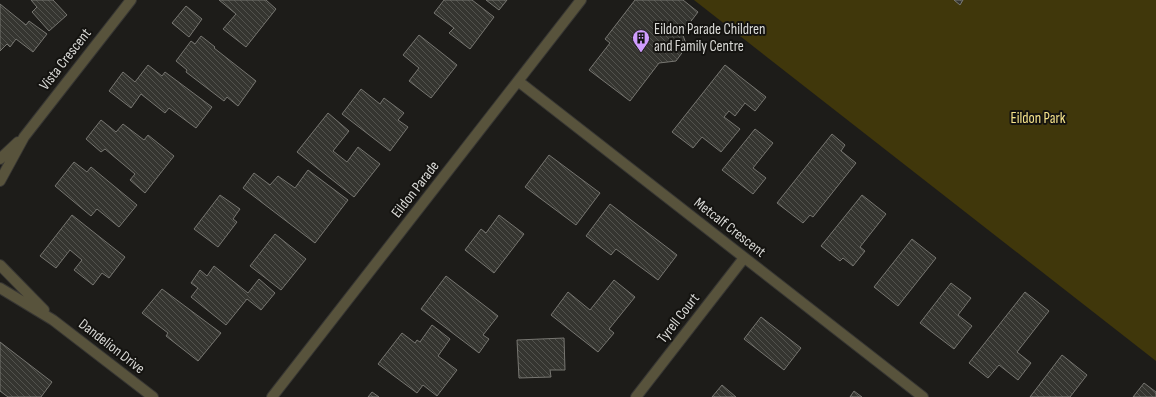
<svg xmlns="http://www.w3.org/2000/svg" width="1156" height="397" font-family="'Sofia Sans Condensed',sans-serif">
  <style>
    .green { fill: #40370b }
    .building { fill: url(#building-back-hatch); stroke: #777671 }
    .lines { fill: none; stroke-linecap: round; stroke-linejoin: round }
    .minor-casing { stroke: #373633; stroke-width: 12 }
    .minor { stroke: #58533c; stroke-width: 10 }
    .labels { text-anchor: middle; stroke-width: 4; stroke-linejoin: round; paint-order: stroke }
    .poi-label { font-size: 15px; fill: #d9d9d6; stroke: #141310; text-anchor: start }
    .street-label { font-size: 15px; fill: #d9d9d6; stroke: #141310 }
    .park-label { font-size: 15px; fill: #f4e18a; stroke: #141310 }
  </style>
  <defs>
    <pattern id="building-back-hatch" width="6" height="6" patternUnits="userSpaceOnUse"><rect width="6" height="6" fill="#353530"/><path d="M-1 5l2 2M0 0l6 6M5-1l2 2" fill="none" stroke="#52524d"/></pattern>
  </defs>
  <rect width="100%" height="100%" fill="#1d1c19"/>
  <path class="green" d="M694 0H1156V361Z"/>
  <path class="building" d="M31 0H53L67 15 49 31 32 12 37 7Z
    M219 0H266L276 9 246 47 223 29 236 14Z
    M444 0H472L494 17 470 49 449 33 454 28 434 13Z
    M486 0H507L499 10Z
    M635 0H683L698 12 682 33 687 46 676 61 659 63 630 101 589 70 610 43 605 39Z
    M954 0H963L960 5Z
    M0 4 26 25 29 21 47 34 33 52 16 39 10 47 7 44 0 51Z
    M186 6 202 19 189 37 172 23Z
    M419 35 457 65 431 98 409 81 419 68 403 55Z
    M201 36 215 47 214 48 256 81 238 106 227 97 224 101 186 72 187 70 176 61 191 41 195 44Z
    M148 65 162 76 165 72 212 107 196 128 169 108 165 113 141 94 131 108 109 91 123 72 135 82Z
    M725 65 766 97 755 111 745 103 735 116 729 111 724 117 740 129 721 152 702 137 693 148 672 132Z
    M361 89 380 104 384 98 404 113 398 120 408 127 390 151 342 114Z
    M328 113 349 131 333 151 347 162 358 147 380 164 354 197 297 152Z
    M101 120 116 132 123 124 144 140 148 135 174 156 145 193 130 180 135 174 105 149 101 152 86 139Z
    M755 129 773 143 753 168 766 178 753 194 722 170Z
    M832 134 845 145 841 151 856 163 813 217 810 215 803 223 777 203Z
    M549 155 600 193 576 225 525 187Z
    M74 162 87 172 91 167 137 205 119 227 97 209 91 216 55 186Z
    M308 170 348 200 315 243 243 188 254 173 270 185 278 176 295 188Z
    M220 195 240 209 233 219 237 222 218 247 194 229Z
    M862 195 886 214 860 247 865 251 853 266 843 258 840 261 821 246Z
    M610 204 677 255 658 280 616 249 611 255 586 236Z
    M72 215 125 257 109 278 102 273 93 285 74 270 82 260 70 250 56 268 40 256Z
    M499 215 524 234 494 273 465 250 481 229 486 233Z
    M275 234 306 259 281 290 250 266Z
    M912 239 936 258 898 306 874 287Z
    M214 266 248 293 259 279 275 293 261 310 247 299 226 325 191 297 198 288 191 283 200 270 207 276Z
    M446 276 498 316 483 335 489 339 479 353 421 309Z
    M614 280 635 297 609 329 614 333 598 352 551 315 568 292 590 310Z
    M951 283 971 298 958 315 972 326 954 349 920 323Z
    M162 289 221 333 198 361 166 336 168 333 142 313Z
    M1025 292 1049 311 1017 352 1031 363 1018 380 999 365 988 378 969 363Z
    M761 317 801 348 784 370 744 339Z
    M432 325 450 339 438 356 457 370 437 396 423 385 417 393 378 364 402 333 415 343 417 340 420 342Z
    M564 338 565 370H550L551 377 519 378 517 340Z
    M0 342 52 382 41 397H8L0 391Z
    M1062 355 1087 375 1070 397H1030Z
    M1144 383 1156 392V397H1133Z
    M722 385 736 397H712Z
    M854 391 862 397H850Z
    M372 392 379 397H368Z"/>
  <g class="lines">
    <g class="minor-casing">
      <path id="minor" d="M518 81 923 397
        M0 159 18 142
        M0 181 24 137 131 0
        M0 265 44 310
        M0 288 53 320 153 397
        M272 397 581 0
        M636 397 744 258"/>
    </g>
    <use href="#minor" class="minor"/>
  </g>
  <defs>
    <g id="building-pin" transform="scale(0.9)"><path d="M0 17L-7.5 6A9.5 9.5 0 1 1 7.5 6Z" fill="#d09dff" stroke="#141310"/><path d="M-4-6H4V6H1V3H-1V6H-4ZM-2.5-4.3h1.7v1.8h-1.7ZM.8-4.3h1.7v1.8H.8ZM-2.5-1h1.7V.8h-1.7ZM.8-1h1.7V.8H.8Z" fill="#111"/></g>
  </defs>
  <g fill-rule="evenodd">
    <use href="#building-pin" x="641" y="38"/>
  </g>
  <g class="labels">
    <g class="poi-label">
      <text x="654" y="34">Eildon Parade Children<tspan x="654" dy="17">and Family Centre</tspan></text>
    </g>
    <g class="street-label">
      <text transform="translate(65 59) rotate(-52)" y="5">Vista Crescent</text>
      <text transform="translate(415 189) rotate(-52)" y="5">Eildon Parade</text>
      <text transform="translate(730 227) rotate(38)" y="5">Metcalf Crescent</text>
      <text transform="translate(678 318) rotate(-52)" y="5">Tyrell Court</text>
      <text transform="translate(112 346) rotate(38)" y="5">Dandelion Drive</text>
    </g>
    <g class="park-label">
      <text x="1038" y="123">Eildon Park</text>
    </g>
  </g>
</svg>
